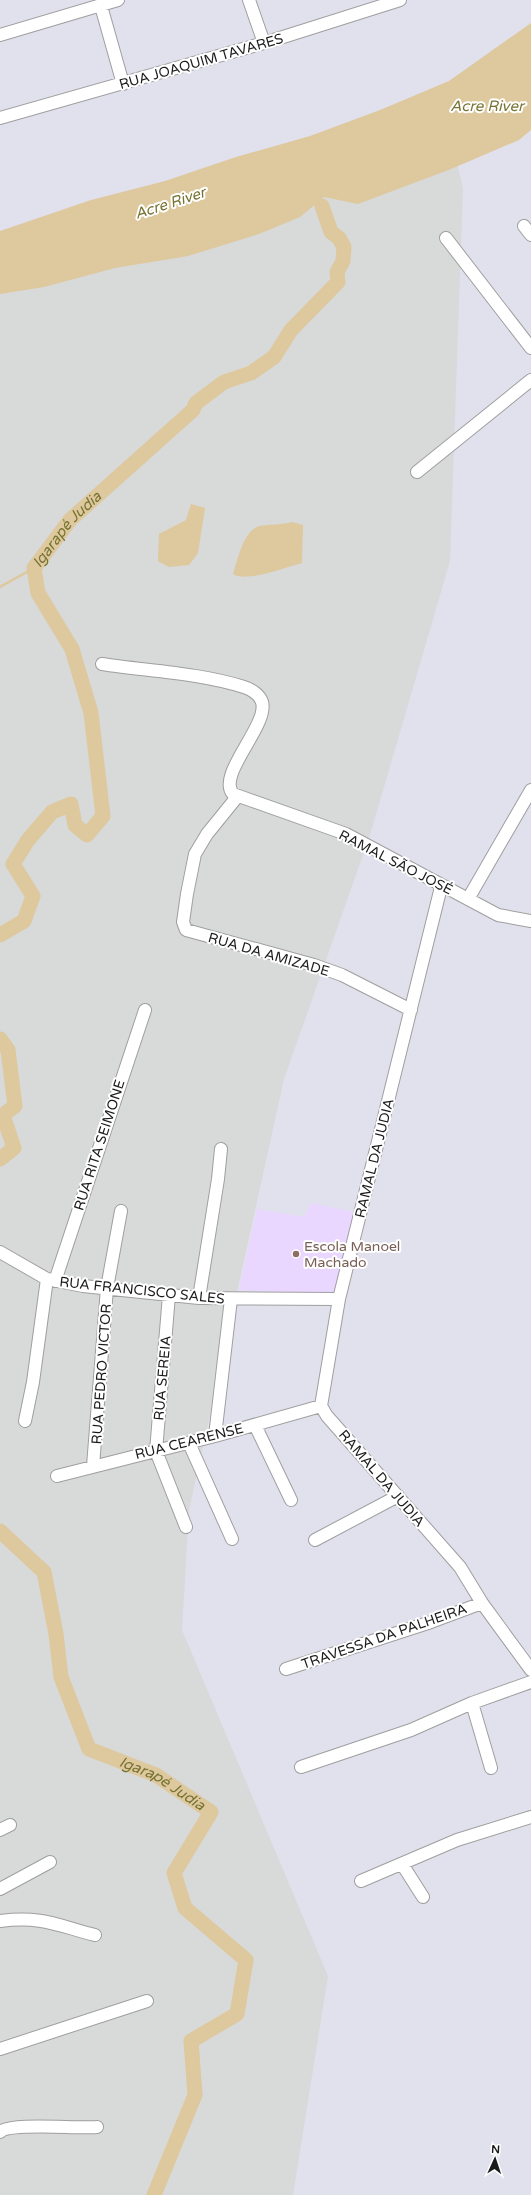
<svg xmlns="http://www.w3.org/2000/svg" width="531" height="2195" font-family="'Varela Round',sans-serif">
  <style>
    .residential { fill: #d8d9d9 }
    .education { fill: #e9d7ff }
    .water { fill: #dec89d }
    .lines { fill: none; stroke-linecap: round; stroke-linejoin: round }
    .stream { stroke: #dec89d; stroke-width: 2.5 }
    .river { stroke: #dec89d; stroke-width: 15 }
    .minor-casing { stroke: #9f9f9f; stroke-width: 14 }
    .minor { stroke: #fff; stroke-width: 12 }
    .education-dot { fill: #8d6e63; stroke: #fff; stroke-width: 1.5 }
    .labels { text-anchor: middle; stroke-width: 4; stroke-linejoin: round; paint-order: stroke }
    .street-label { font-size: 14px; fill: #1b1b1b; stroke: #fff }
    .education-label { font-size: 14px; fill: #785e54; stroke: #fff; text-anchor: start }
    .water-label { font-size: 15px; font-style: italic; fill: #777332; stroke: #fff }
  </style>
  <rect width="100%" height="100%" fill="#e1e0ed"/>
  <path class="residential" d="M454 151 463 188 450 561 370 835 284 1079 189 1510 182 1630 328 1976 293 2195H0V249Z"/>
  <path class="education" d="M311 1203 354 1212 335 1295 239 1290 257 1209 304 1217Z"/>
  <path class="water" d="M531 23V130L519 140 451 169 358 204 324 197 300 217 259 234 188 256 115 268 44 287 0 294V231L91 200 165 181 236 157 310 136 380 110 449 81Z
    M191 504 205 508 198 553 189 565 169 567 158 561 159 534 186 520Z
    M292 522 303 525 302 563C286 567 246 583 233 574 238 560 243 530 260 526 270 524 282 525 292 522Z"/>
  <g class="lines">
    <path class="stream" d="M0 587 34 568"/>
    <g class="river">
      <path id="s1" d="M0 935 24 921 33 896 13 864 28 840 52 812 71 804 75 825 87 835 103 816 91 713 72 649 38 593 34 568 70 520 193 410 196 403 224 382 251 373 274 357 291 330 338 282 337 272 343 261 344 247 339 238 331 232 322 206"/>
      <path d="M0 1039 8 1050 15 1106 3 1115 14 1148 0 1159"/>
      <path id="s2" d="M0 1531 44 1572 56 1634 61 1677 89 1749 156 1775 211 1812 174 1873 185 1908 246 1960 237 2014 191 2041 195 2095 154 2195"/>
    </g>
    <g class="minor-casing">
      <path id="minor" d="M249 0 264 43
        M101 6 123 84
        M0 35 118 0
        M0 118 264 43 400 0
        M524 226 531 235
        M446 238 531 348
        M417 472 531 380
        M102 664C148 671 200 673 244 687 251 689 260 695 262 702 269 725 216 775 233 794L346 834 498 915 531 921
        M237 797 207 834 195 854 187 894 183 922 186 930 314 965 342 975 411 1010
        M441 887 339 1299 321 1406 327 1416 460 1567 482 1603 531 1670
        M468 899 531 790
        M0 1252 47 1279 83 1286 199 1298 339 1299
        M55 1281 145 1010
        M169 1295 156 1451 186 1527
        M199 1298 218 1179 221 1149
        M25 1421 33 1382 47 1279
        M255 1425 291 1500
        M215 1436 231 1299
        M189 1443 232 1539
        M93 1466 107 1288 121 1211
        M57 1476 215 1436 321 1406
        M315 1540 398 1496
        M286 1669 431 1622 482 1603
        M472 1703 491 1768
        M301 1767 411 1730 472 1703 531 1682
        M0 1830 10 1825
        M402 1864 423 1897
        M361 1881 457 1840 531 1817
        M0 1889 50 1862
        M0 1921C42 1916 56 1925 95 1935
        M0 2049 147 2001
        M0 2132C10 2122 78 2129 97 2127"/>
    </g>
    <use href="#minor" class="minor"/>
  </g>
  <circle class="education-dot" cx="296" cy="1254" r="4"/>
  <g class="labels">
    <g class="street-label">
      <text transform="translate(201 61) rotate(-16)" y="5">RUA JOAQUIM TAVARES</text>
      <text transform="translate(396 862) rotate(27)" y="5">RAMAL SÃO JOSÉ</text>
      <text transform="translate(269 954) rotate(16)" y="5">RUA DA AMIZADE</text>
      <text transform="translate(99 1145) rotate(-72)" y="5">RUA RITA SEIMONE</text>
      <text transform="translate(374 1158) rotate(-76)" y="5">RAMAL DA JUDIA</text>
      <text transform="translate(142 1290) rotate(6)" y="5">RUA FRANCISCO SALES</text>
      <text transform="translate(101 1374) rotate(-86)" y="5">RUA PEDRO VICTOR</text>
      <text transform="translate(162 1378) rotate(-85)" y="5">RUA SEREIA</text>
      <text transform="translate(189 1441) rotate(-14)" y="5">RUA CEARENSE</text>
      <text transform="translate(382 1478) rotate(49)" y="5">RAMAL DA JUDIA</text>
      <text transform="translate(384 1636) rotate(-19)" y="5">TRAVESSA DA PALHEIRA</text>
    </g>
    <g class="education-label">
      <text x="304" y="1251">Escola Manoel<tspan x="304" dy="16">Machado</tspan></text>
    </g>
    <g class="water-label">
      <text x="487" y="111">Acre River</text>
      <text transform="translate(170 203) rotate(-18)" y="5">Acre River</text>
      <text dy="5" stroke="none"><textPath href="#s1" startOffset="552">Igarapé Judia</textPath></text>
      <text dy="5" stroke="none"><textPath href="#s2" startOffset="325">Igarapé Judia</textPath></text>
    </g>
  </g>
  <g transform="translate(495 2159) rotate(3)" stroke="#ffffff" stroke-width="3" paint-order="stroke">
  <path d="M0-3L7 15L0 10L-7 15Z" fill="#1b1b1b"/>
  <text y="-6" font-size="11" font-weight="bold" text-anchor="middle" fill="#1b1b1b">N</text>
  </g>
</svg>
